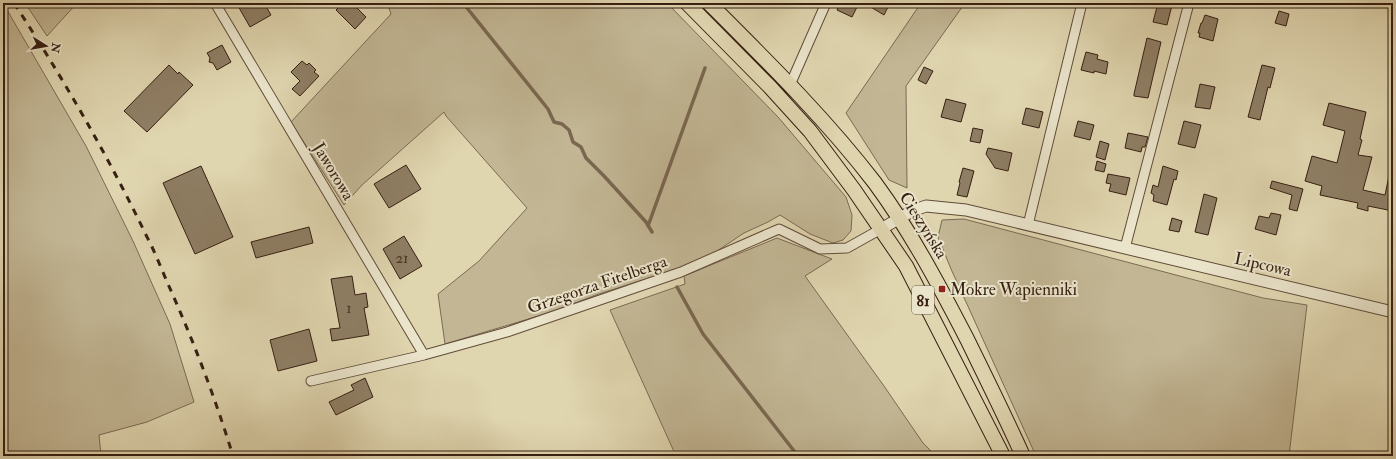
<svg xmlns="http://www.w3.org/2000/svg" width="1396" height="459" font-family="'IM FELL Double Pica',serif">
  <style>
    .green { fill: #c2b694; stroke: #7c6a53 }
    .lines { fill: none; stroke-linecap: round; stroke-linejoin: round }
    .stream { stroke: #7a6750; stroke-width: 3.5 }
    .building { fill: #8e7e64; stroke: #371f12 }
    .minor-casing { stroke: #614c39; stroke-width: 11 }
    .tertiary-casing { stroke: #614c39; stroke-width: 13 }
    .primary-casing { stroke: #371f12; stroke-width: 16 }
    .minor { stroke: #eae4cb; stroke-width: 9 }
    .tertiary { stroke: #eae4cb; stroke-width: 11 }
    .primary { stroke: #dfd5af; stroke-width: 14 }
    .rail { stroke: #371f12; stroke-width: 3; stroke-dasharray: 7 7; stroke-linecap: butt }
    .poi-dot { fill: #8f2418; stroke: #eae4cb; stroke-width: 1.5 }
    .labels { text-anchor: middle; stroke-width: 4; stroke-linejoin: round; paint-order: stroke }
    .number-label { font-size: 15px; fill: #4d3726 }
    .shield { fill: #eae4cb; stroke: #6d5a4a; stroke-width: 1 }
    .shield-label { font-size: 16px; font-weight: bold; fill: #371f12 }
    .street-label { font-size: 17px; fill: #371f12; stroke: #eae4cb }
    .poi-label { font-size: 17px; fill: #371f12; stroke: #eae4cb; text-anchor: start }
  </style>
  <rect width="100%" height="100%" fill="#dfd5af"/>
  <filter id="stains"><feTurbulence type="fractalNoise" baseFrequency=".005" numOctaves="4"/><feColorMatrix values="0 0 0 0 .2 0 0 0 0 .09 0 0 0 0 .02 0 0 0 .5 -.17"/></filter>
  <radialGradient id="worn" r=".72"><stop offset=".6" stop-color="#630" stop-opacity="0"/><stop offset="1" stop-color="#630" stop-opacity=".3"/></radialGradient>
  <path class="green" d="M3 3 86 146 133 241 170 324 194 402 147 422 99 435 101 456H3Z
    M25 3H77L47 36Z
    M387 3H667L778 117 846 197 852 215 851 231 843 240 833 243 810 234 780 215 768 222 744 233 714 253 693 264 596 295 552 312 445 344 438 294 479 261 527 208 446 116 444 112 362 185 344 205 291 122 391 14Z
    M921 3H965L906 86 907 188 889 180 846 113Z
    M964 219 1263 298 1307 305 1289 456H1036L951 269 938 237 942 220Z
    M777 238 832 259 805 276 884 386 923 443 936 456H687L685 453 679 456H676L610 310 685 284 684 276Z"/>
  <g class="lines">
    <path class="stream" d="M463 3 548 109 554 122 562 124 569 130 573 142 581 147 586 158 604 176 646 222 652 232
      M648 226 705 68
      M677 287 703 334 798 456"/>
  </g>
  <path class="building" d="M243 3H264L271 15 250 27 238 6Z
    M343 3H361L357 8 366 17 355 29 336 10Z
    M840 3H859L852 17 837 10Z
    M864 3H880L888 7 884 15Z
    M1158 3H1168L1172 5 1167 25 1153 22Z
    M1279 11 1289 14 1286 26 1275 23Z
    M1205 15 1218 19 1213 41 1199 37 1200 33H1198L1201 23H1202Z
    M1147 38 1161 42 1148 98 1134 96V94Z
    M222 45 231 62 217 70 213 63 209 62 210 58 207 53Z
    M1086 52 1098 55 1097 59 1108 62 1106 74 1094 71V73L1081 70Z
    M302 61 307 65 309 63 316 70 314 72 319 76 300 96 292 89 300 81 291 72Z
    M169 65 178 74 179 72 193 85 147 132 124 111Z
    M1262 65 1275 68 1270 88 1268 87 1260 120 1248 117Z
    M924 67 933 71 926 84 918 80Z
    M1200 84 1215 87 1210 109 1195 107Z
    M946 99 966 104 961 122 941 117Z
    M1329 103 1366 112 1360 139 1362 140 1358 155 1372 157 1363 190 1385 195 1389 176 1393 177V211L1368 206V211L1357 208 1358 203 1320 195 1322 186 1305 181 1312 156 1337 163 1345 131 1323 125Z
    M1026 108 1043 112 1039 128 1022 124Z
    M1078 121 1094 125 1090 140 1074 136Z
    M1184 121 1201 125 1195 148 1178 144Z
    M973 128 983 130 980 143 970 141Z
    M1128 133 1148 137 1145 147H1142L1141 152 1125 148Z
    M1100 141 1109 144 1105 160 1096 157Z
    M988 148 1012 153 1008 171 995 168 986 154Z
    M1097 161 1106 164 1104 172 1095 170Z
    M406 165 421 189 389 208 374 184Z
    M201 166 233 237 195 254 163 183Z
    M1163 166 1178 171 1176 180 1174 179 1167 205 1153 201 1154 195 1151 193 1153 185 1158 187Z
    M963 168 974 171 967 197 957 195 960 183 959 182Z
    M1108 174 1130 178 1126 195 1109 191 1111 184 1106 183Z
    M1272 181 1303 189 1297 211 1289 209 1292 195 1270 188Z
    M1204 194 1217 198 1208 235 1195 232Z
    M1271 213 1281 215 1276 235 1255 229 1259 216 1269 218Z
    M1172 218 1182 221 1179 232 1169 230Z
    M309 227 313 243 256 258 251 242Z
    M404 236 422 266 400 279 383 249Z
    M352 276 355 295 366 293 368 307 364 308 369 335 332 341 330 329 340 328 331 279Z
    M309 329 317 361 278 371 270 340Z
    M365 378 373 397 336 415 329 402 354 390 351 385Z"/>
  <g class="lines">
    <g class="minor-casing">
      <path id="minor" d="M215 3 424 355
        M790 85 826 3
        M1028 225 1082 3
        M1125 248 1189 3
        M311 381 424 355 507 332 681 272 779 229 820 249 847 248 881 229"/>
    </g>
    <g class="tertiary-casing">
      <path id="tertiary" d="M881 229 912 211 926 206 966 210 1393 312"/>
    </g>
    <g class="primary-casing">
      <path id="primary" d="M687 3 770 87 810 131 854 190 906 266 1003 456
        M709 3C767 61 825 118 875 183 911 232 939 285 967 339 986 378 1005 416 1023 456"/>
    </g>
    <use href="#minor" class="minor"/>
    <use href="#tertiary" class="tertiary"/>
    <use href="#primary" class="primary"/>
    <path class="rail" d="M14 3C63 78 108 156 147 237 155 252 161 268 168 284 193 340 215 397 233 456"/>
  </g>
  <rect class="poi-dot" x="938" y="285" width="8" height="8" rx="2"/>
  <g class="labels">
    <g class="number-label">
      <text x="402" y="263">21</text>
      <text x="349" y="313">1</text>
    </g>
    <rect class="shield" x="912" y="286" width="22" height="28" rx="3"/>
    <g class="shield-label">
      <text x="923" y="306">81</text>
    </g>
    <g class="street-label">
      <text transform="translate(334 171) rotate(59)" y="6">Jaworowa</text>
      <text transform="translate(924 225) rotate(58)" y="6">Cieszyńska</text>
      <text transform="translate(1263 264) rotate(13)" y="6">Lipcowa</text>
      <text transform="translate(597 284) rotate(-19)" y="6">Grzegorza Fitelberga</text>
    </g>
    <g class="poi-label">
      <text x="950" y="295">Mokre Wapienniki</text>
    </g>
  </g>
  <rect width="1396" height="459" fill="none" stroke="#dfd5af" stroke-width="16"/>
  <rect x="4" y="4" width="1388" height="451" fill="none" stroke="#371f12" stroke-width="2"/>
  <rect x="8" y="8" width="1380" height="443" fill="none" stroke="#371f12"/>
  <g transform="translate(46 46) rotate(101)" stroke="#eae4cb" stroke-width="3" paint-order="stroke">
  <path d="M0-3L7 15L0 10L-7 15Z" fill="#371f12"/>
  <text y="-6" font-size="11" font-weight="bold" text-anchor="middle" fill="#371f12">N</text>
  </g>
  <rect width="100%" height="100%" filter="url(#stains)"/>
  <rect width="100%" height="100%" fill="url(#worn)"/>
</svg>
